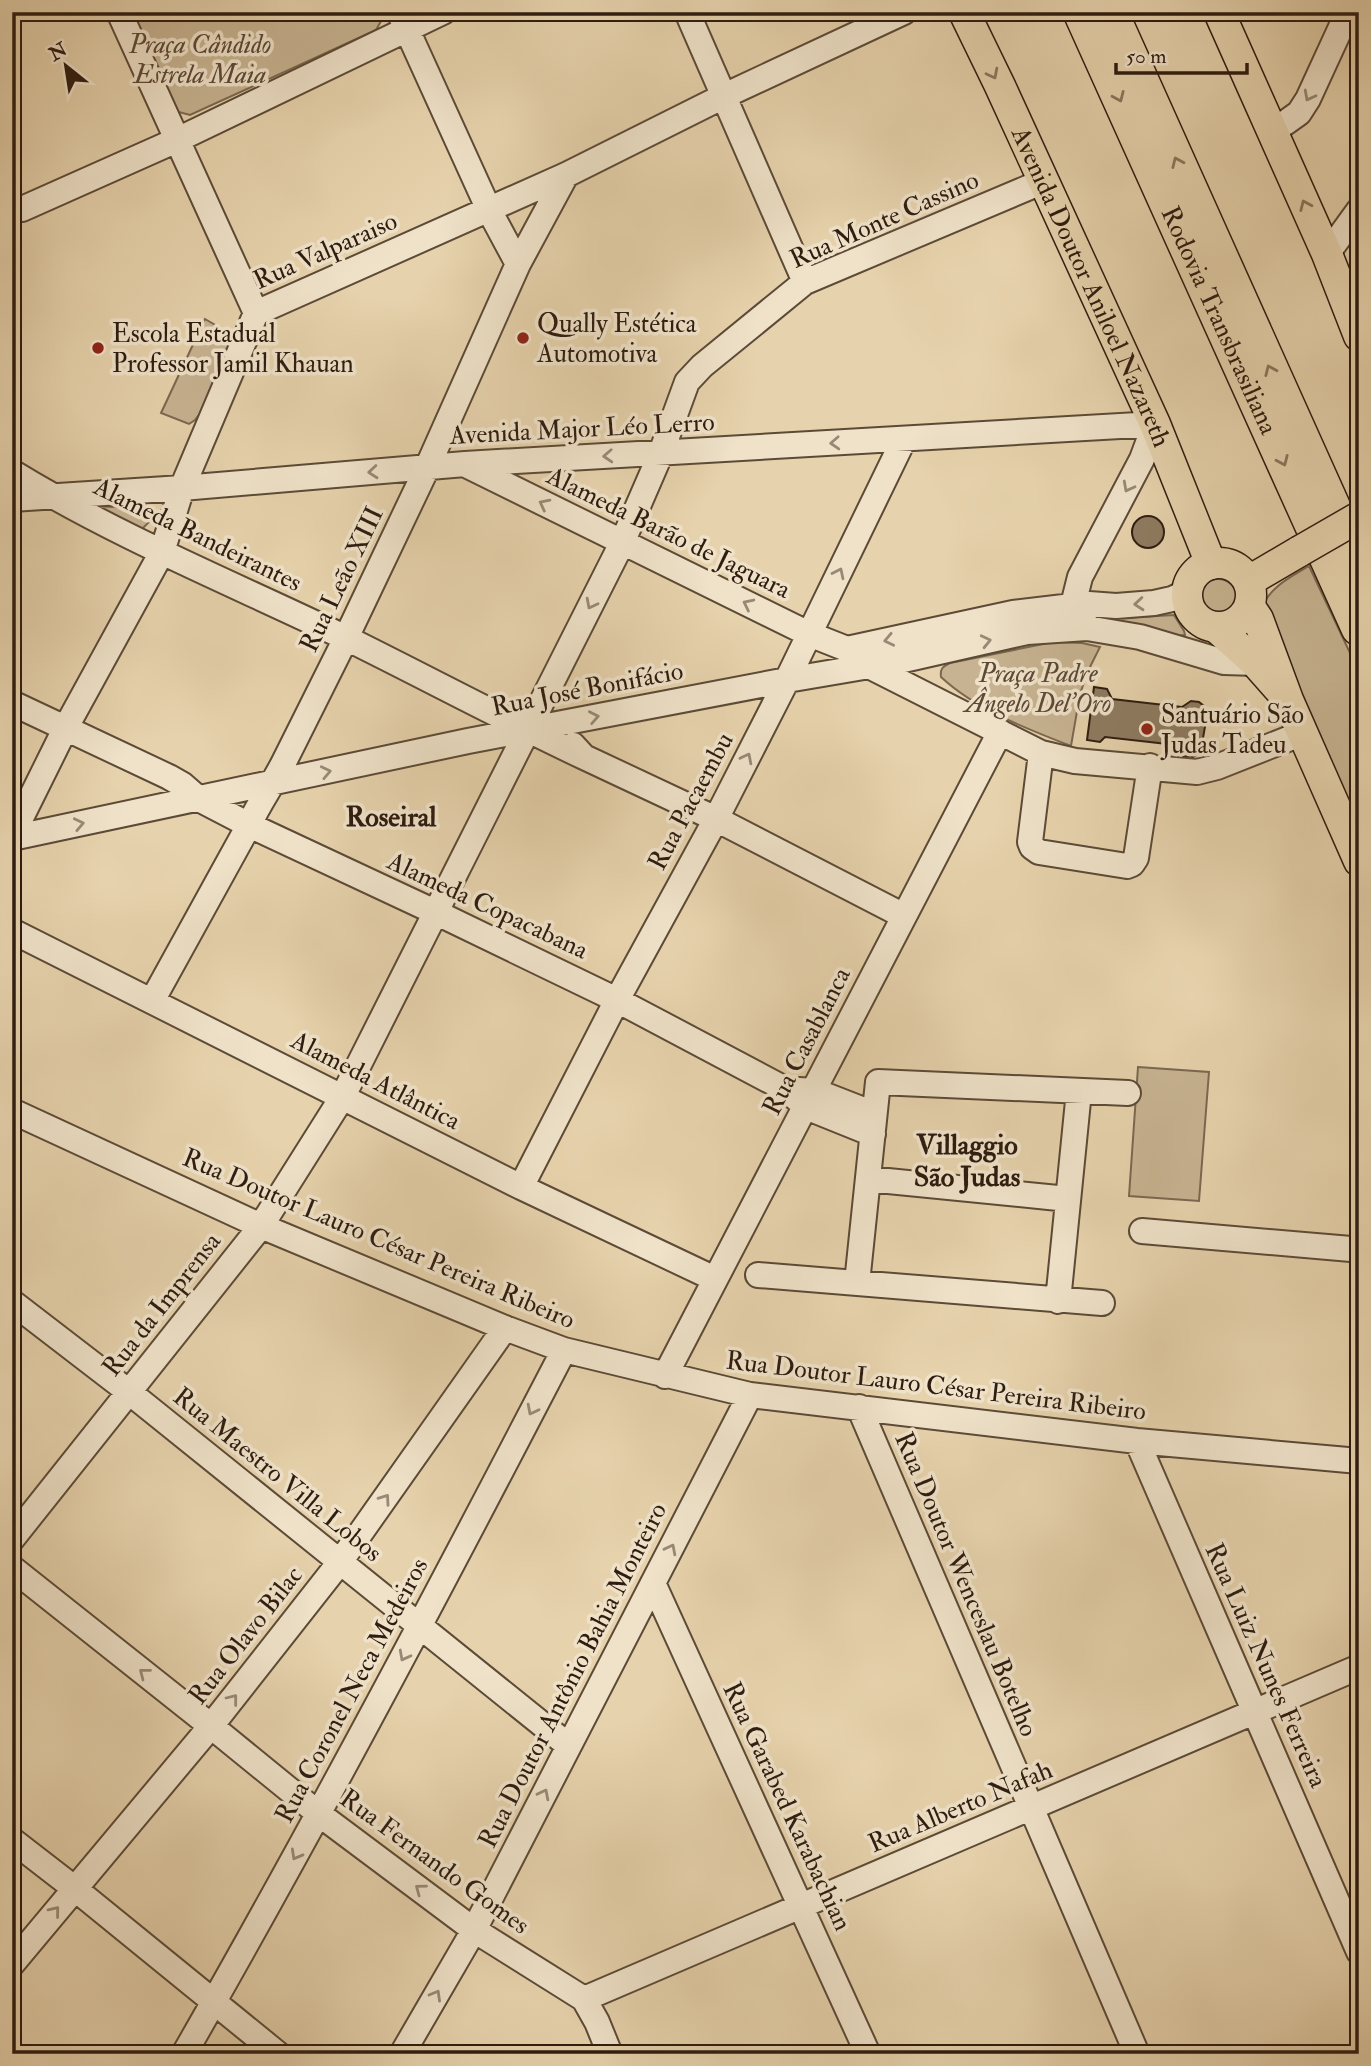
<svg xmlns="http://www.w3.org/2000/svg" width="1371" height="2066" font-family="'IM FELL Double Pica',serif">
  <style>
    .green { fill: #c7b391; stroke: #7a6850; stroke-width: 2 }
    .building { fill: #8e7b61; stroke: #2e1c10; stroke-width: 2 }
    .lines { fill: none; stroke-linecap: round; stroke-linejoin: round }
    .minor-casing { stroke: #5c4a37; stroke-width: 28 }
    .major-casing { stroke: #2e1c10; stroke-width: 33 }
    .highway-casing { stroke: #2e1c10; stroke-width: 38 }
    .minor { stroke: #efe2c9; stroke-width: 24 }
    .major { stroke: #e6d2ac; stroke-width: 30 }
    .highway { stroke: #e6d2ac; stroke-width: 35 }
    .major-bridge-casing { stroke: #2e1c10; stroke-width: 33; stroke-linecap: butt }
    .major-bridge { stroke: #e6d2ac; stroke-width: 30 }
    .oneway { stroke: #8a775e }
    .oneway2 { stroke: #988976 }
    .poi-dot { fill: #8f2418; stroke: #efe2c9; stroke-width: 2.5 }
    .labels { text-anchor: middle; stroke-width: 7; stroke-linejoin: round; paint-order: stroke }
    .park-label { font-size: 26px; font-style: italic; fill: #5c4937; stroke: #efe2c9 }
    .street-label { font-size: 26px; fill: #2e1c10; stroke: #efe2c9 }
    .poi-label { font-size: 26px; fill: #2e1c10; stroke: #efe2c9; text-anchor: start }
    .neighbourhood-label { font-size: 28px; font-weight: bold; fill: #2e1c10; stroke: #efe2c9 }
  </style>
  <rect width="100%" height="100%" fill="#e6d2ac"/>
  <filter id="stains"><feTurbulence type="fractalNoise" baseFrequency=".00286" numOctaves="4"/><feColorMatrix values="0 0 0 0 .2 0 0 0 0 .09 0 0 0 0 .02 0 0 0 .5 -.17"/></filter>
  <radialGradient id="worn" r=".72"><stop offset=".6" stop-color="#630" stop-opacity="0"/><stop offset="1" stop-color="#630" stop-opacity=".3"/></radialGradient>
  <path class="green" d="M126 12H385V14L376 30 190 115 171 110Z
    M205 319 236 337 200 414 195 420 189 424 161 413Z
    M95 506 151 509 152 519 141 530Z
    M1309 566 1359 672V842L1261 611C1267 588 1291 577 1309 566Z
    M1199 598a19 19 0 1 1 38 0a19 19 0 1 1-38 0Z
    M1174 615 1184 631 1185 635 1168 637 1117 622 1119 616 1123 618Z
    M1053 642 1082 643 1100 647 1088 671 1080 694 1071 746C1027 729 975 709 941 677 940 669 942 667 950 663Z
    M1138 1067 1209 1072 1199 1201 1129 1196Z"/>
  <path class="building" d="M1132 532a16 16 0 1 1 32 0a16 16 0 1 1-32 0Z
    M1094 687 1107 689 1112 699 1182 707 1191 701 1199 702 1204 706 1202 715 1206 721 1203 738 1199 743 1198 754 1193 757 1183 756 1176 745 1105 737 1100 742 1087 740Z"/>
  <g class="lines">
    <g class="minor-casing">
      <path id="minor" d="M119 12 256 313
        M399 12 489 210 518 264
        M687 12 805 282
        M1270 127 1285 123 1299 113 1308 99 1348 12
        M22 209 177 140 443 12
        M1327 254 1359 210
        M466 465 809 634 847 649 1013 613 1089 604 1116 606 1154 603 1172 599 1187 592
        M12 472C118 537 234 584 346 638 425 677 503 719 584 757
        M12 499 182 488 465 464 1155 424 1142 459 1080 577 1075 597 1087 628
        M869 666 1041 753 1075 761 1197 772 1217 767 1303 733
        M12 703 169 777 183 785 199 799 249 825 435 912 617 1000 787 1090 806 1107 873 1134
        M573 745 584 757 716 819 904 916
        M1041 753 1030 842 1032 847 1039 852 1127 866 1132 864 1136 858 1150 766
        M12 836 65 729 162 552 182 488 256 313 566 175 724 96 904 12
        M12 838 468 741 787 680 899 661 1027 632 1087 628 1140 637 1224 662 1256 663
        M12 931 521 1187 715 1279
        M152 1001 249 825C259 803 273 784 284 762L346 638 427 468 518 264 566 175
        M799 1090 815 1091 874 1114
        M12 1111 261 1226 505 1328 564 1350 750 1395 1137 1441 1359 1461
        M868 1179 1068 1199
        M521 1187 617 1000 716 819 787 680 904 439
        M1142 1231 1351 1249 1359 1246
        M758 1275 1102 1303
        M857 1283 878 1082 1128 1093
        M1058 1301 1079 1091
        M12 1302 129 1392 569 1746
        M665 1376 1000 732
        M859 1407 1137 2054
        M1137 1441 1359 1952
        M12 1539 261 1226 343 1096 622 543 661 453 687 382 702 366 805 282 1044 181
        M12 1568 211 1726 319 1814 474 1930 584 1999 597 2022 610 2054
        M653 1583 868 2054
        M12 1840 74 1888 278 2054
        M12 1964 211 1726 340 1562 505 1328
        M584 1999 1359 1667
        M184 2054C317 1822 441 1587 564 1350
        M402 2054 474 1930 750 1395"/>
    </g>
    <g class="major-casing">
      <g id="major">
        <path id="s1" d="M964 12 1000 86 1155 424 1211 564"/>
        <path d="M1219 12 1327 254 1359 336"/>
        <circle cx="1219" cy="595" r="32"/>
        <path d="M1249 581 1300 551"/>
        <path d="M1250 607 1258 619 1288 700 1359 861"/>
        <path d="M1217 628 1256 663 1279 689"/>
      </g>
    </g>
    <g class="highway-casing">
      <g id="highway">
        <path id="s2" d="M1081 12 1359 628"/>
        <path d="M1110 12 1359 566"/>
      </g>
    </g>
    <use href="#minor" class="minor"/>
    <use href="#major" class="major"/>
    <use href="#highway" class="highway"/>
    <g class="major-bridge-casing">
      <path id="major-bridge" d="M1300 551 1359 517"/>
    </g>
    <use href="#major-bridge" class="major-bridge"/>
  </g>
  <defs><path id="oneway-chevron" d="M-2-3.5L2.5 0L-2 3.5" fill="none" stroke-width="1.6" stroke-linecap="round" stroke-linejoin="round" transform="scale(1.75)"/></defs>
  <g class="oneway">
    <use href="#oneway-chevron" transform="translate(993 74) rotate(63)"/>
    <use href="#oneway-chevron" transform="translate(1119 97) rotate(66)"/>
    <use href="#oneway-chevron" transform="translate(1177 162) rotate(-114)"/>
    <use href="#oneway-chevron" transform="translate(1305 205) rotate(-114)"/>
    <use href="#oneway-chevron" transform="translate(1270 370) rotate(-114)"/>
    <use href="#oneway-chevron" transform="translate(1283 461) rotate(66)"/>
  </g>
  <g class="oneway2">
    <use href="#oneway-chevron" transform="translate(1309 96) rotate(118)"/>
    <use href="#oneway-chevron" transform="translate(835 443) rotate(177)"/>
    <use href="#oneway-chevron" transform="translate(608 456) rotate(177)"/>
    <use href="#oneway-chevron" transform="translate(373 472) rotate(175)"/>
    <use href="#oneway-chevron" transform="translate(1128 487) rotate(118)"/>
    <use href="#oneway-chevron" transform="translate(544 504) rotate(-153)"/>
    <use href="#oneway-chevron" transform="translate(839 573) rotate(-64)"/>
    <use href="#oneway-chevron" transform="translate(591 604) rotate(117)"/>
    <use href="#oneway-chevron" transform="translate(748 604) rotate(-154)"/>
    <use href="#oneway-chevron" transform="translate(1139 604) rotate(175)"/>
    <use href="#oneway-chevron" transform="translate(889 640) rotate(168)"/>
    <use href="#oneway-chevron" transform="translate(986 641) rotate(-13)"/>
    <use href="#oneway-chevron" transform="translate(594 717) rotate(-11)"/>
    <use href="#oneway-chevron" transform="translate(747 758) rotate(-63)"/>
    <use href="#oneway-chevron" transform="translate(326 772) rotate(-12)"/>
    <use href="#oneway-chevron" transform="translate(79 824) rotate(-12)"/>
    <use href="#oneway-chevron" transform="translate(532 1410) rotate(117)"/>
    <use href="#oneway-chevron" transform="translate(385 1499) rotate(-55)"/>
    <use href="#oneway-chevron" transform="translate(671 1549) rotate(-63)"/>
    <use href="#oneway-chevron" transform="translate(404 1656) rotate(118)"/>
    <use href="#oneway-chevron" transform="translate(144 1673) rotate(-142)"/>
    <use href="#oneway-chevron" transform="translate(233 1699) rotate(-52)"/>
    <use href="#oneway-chevron" transform="translate(544 1794) rotate(-63)"/>
    <use href="#oneway-chevron" transform="translate(296 1855) rotate(119)"/>
    <use href="#oneway-chevron" transform="translate(420 1889) rotate(-143)"/>
    <use href="#oneway-chevron" transform="translate(55 1911) rotate(-51)"/>
    <use href="#oneway-chevron" transform="translate(436 1995) rotate(-60)"/>
  </g>
  <g class="poi-dot">
    <circle cx="523" cy="338" r="7"/>
    <circle cx="98" cy="348" r="7"/>
    <circle cx="1147" cy="729" r="7"/>
  </g>
  <g class="labels">
    <g class="park-label">
      <text x="200" y="53">Praça Cândido<tspan x="200" dy="30">Estrela Maia</tspan></text>
      <text x="1038" y="682">Praça Padre<tspan x="1038" dy="30">Ângelo Del'Oro</tspan></text>
    </g>
    <g class="street-label">
      <text transform="translate(884 219) rotate(-24)" y="9">Rua Monte Cassino</text>
      <text transform="translate(325 250) rotate(-24)" y="9">Rua Valparaiso</text>
      <text dy="9" stroke="none"><textPath href="#s1" startOffset="303">Avenida Doutor Aniloel Nazareth</textPath></text>
      <text dy="9" stroke="none"><textPath href="#s2" startOffset="338">Rodovia Transbrasiliana</textPath></text>
      <text transform="translate(582 428) rotate(-3)" y="9">Avenida Major Léo Lerro</text>
      <text transform="translate(669 532) rotate(26)" y="9">Alameda Barão de Jaguara</text>
      <text transform="translate(198 534) rotate(26)" y="9">Alameda Bandeirantes</text>
      <text transform="translate(341 579) rotate(-64)" y="9">Rua Leão XIII</text>
      <text transform="translate(587 688) rotate(-11)" y="9">Rua José Bonifácio</text>
      <text transform="translate(690 801) rotate(-62)" y="9">Rua Pacaembu</text>
      <text transform="translate(488 905) rotate(25)" y="9">Alameda Copacabana</text>
      <text transform="translate(806 1041) rotate(-63)" y="9">Rua Casablanca</text>
      <text transform="translate(376 1080) rotate(27)" y="9">Alameda Atlântica</text>
      <text transform="translate(379 1238) rotate(23)" y="9">Rua Doutor Lauro César Pereira Ribeiro</text>
      <text transform="translate(161 1304) rotate(-52)" y="9">Rua da Imprensa</text>
      <text transform="translate(936 1385) rotate(7)" y="9">Rua Doutor Lauro César Pereira Ribeiro</text>
      <text transform="translate(278 1474) rotate(39)" y="9">Rua Maestro Villa Lobos</text>
      <text transform="translate(967 1584) rotate(67)" y="9">Rua Doutor Wenceslau Botelho</text>
      <text transform="translate(245 1635) rotate(-52)" y="9">Rua Olavo Bilac</text>
      <text transform="translate(1267 1665) rotate(66)" y="9">Rua Luiz Nunes Ferreira</text>
      <text transform="translate(572 1675) rotate(-63)" y="9">Rua Doutor Antônio Bahia Monteiro</text>
      <text transform="translate(351 1690) rotate(-62)" y="9">Rua Coronel Neca Medeiros</text>
      <text transform="translate(788 1806) rotate(65)" y="9">Rua Garabed Karabachian</text>
      <text transform="translate(960 1806) rotate(-23)" y="9">Rua Alberto Nafah</text>
      <text transform="translate(435 1861) rotate(36)" y="9">Rua Fernando Gomes</text>
    </g>
    <g class="poi-label">
      <text x="537" y="332">Qually Estética<tspan x="537" dy="30">Automotiva</tspan></text>
      <text x="112" y="342">Escola Estadual<tspan x="112" dy="30">Professor Jamil Khauan</tspan></text>
      <text x="1161" y="723">Santuário São<tspan x="1161" dy="30">Judas Tadeu</tspan></text>
    </g>
    <g class="neighbourhood-label">
      <text x="391" y="826">Roseiral</text>
      <text x="967" y="1154">Villaggio<tspan x="967" dy="32">São Judas</tspan></text>
    </g>
  </g>
  <rect width="1371" height="2066" fill="none" stroke="#e6d2ac" stroke-width="42"/>
  <rect x="14" y="14" width="1343" height="2038" fill="none" stroke="#2e1c10" stroke-width="3.5"/>
  <rect x="21" y="21" width="1329" height="2024" fill="none" stroke="#2e1c10" stroke-width="2"/>
  <g transform="translate(66 66) rotate(330)" stroke="#efe2c9" stroke-width="5" paint-order="stroke">
  <path d="M0-5L12 26L0 18L-12 26Z" fill="#2e1c10"/>
  <text y="-10" font-size="19" font-weight="bold" text-anchor="middle" fill="#2e1c10">N</text>
  </g>
  <path d="M1116 63v10h131v-10" fill="none" stroke="#2e1c10" stroke-width="3.5"/>
  <text x="1126" y="63" font-size="21" fill="#2e1c10" stroke="#efe2c9" stroke-width="5" paint-order="stroke">50 m</text>
  <rect width="100%" height="100%" filter="url(#stains)"/>
  <rect width="100%" height="100%" fill="url(#worn)"/>
</svg>
